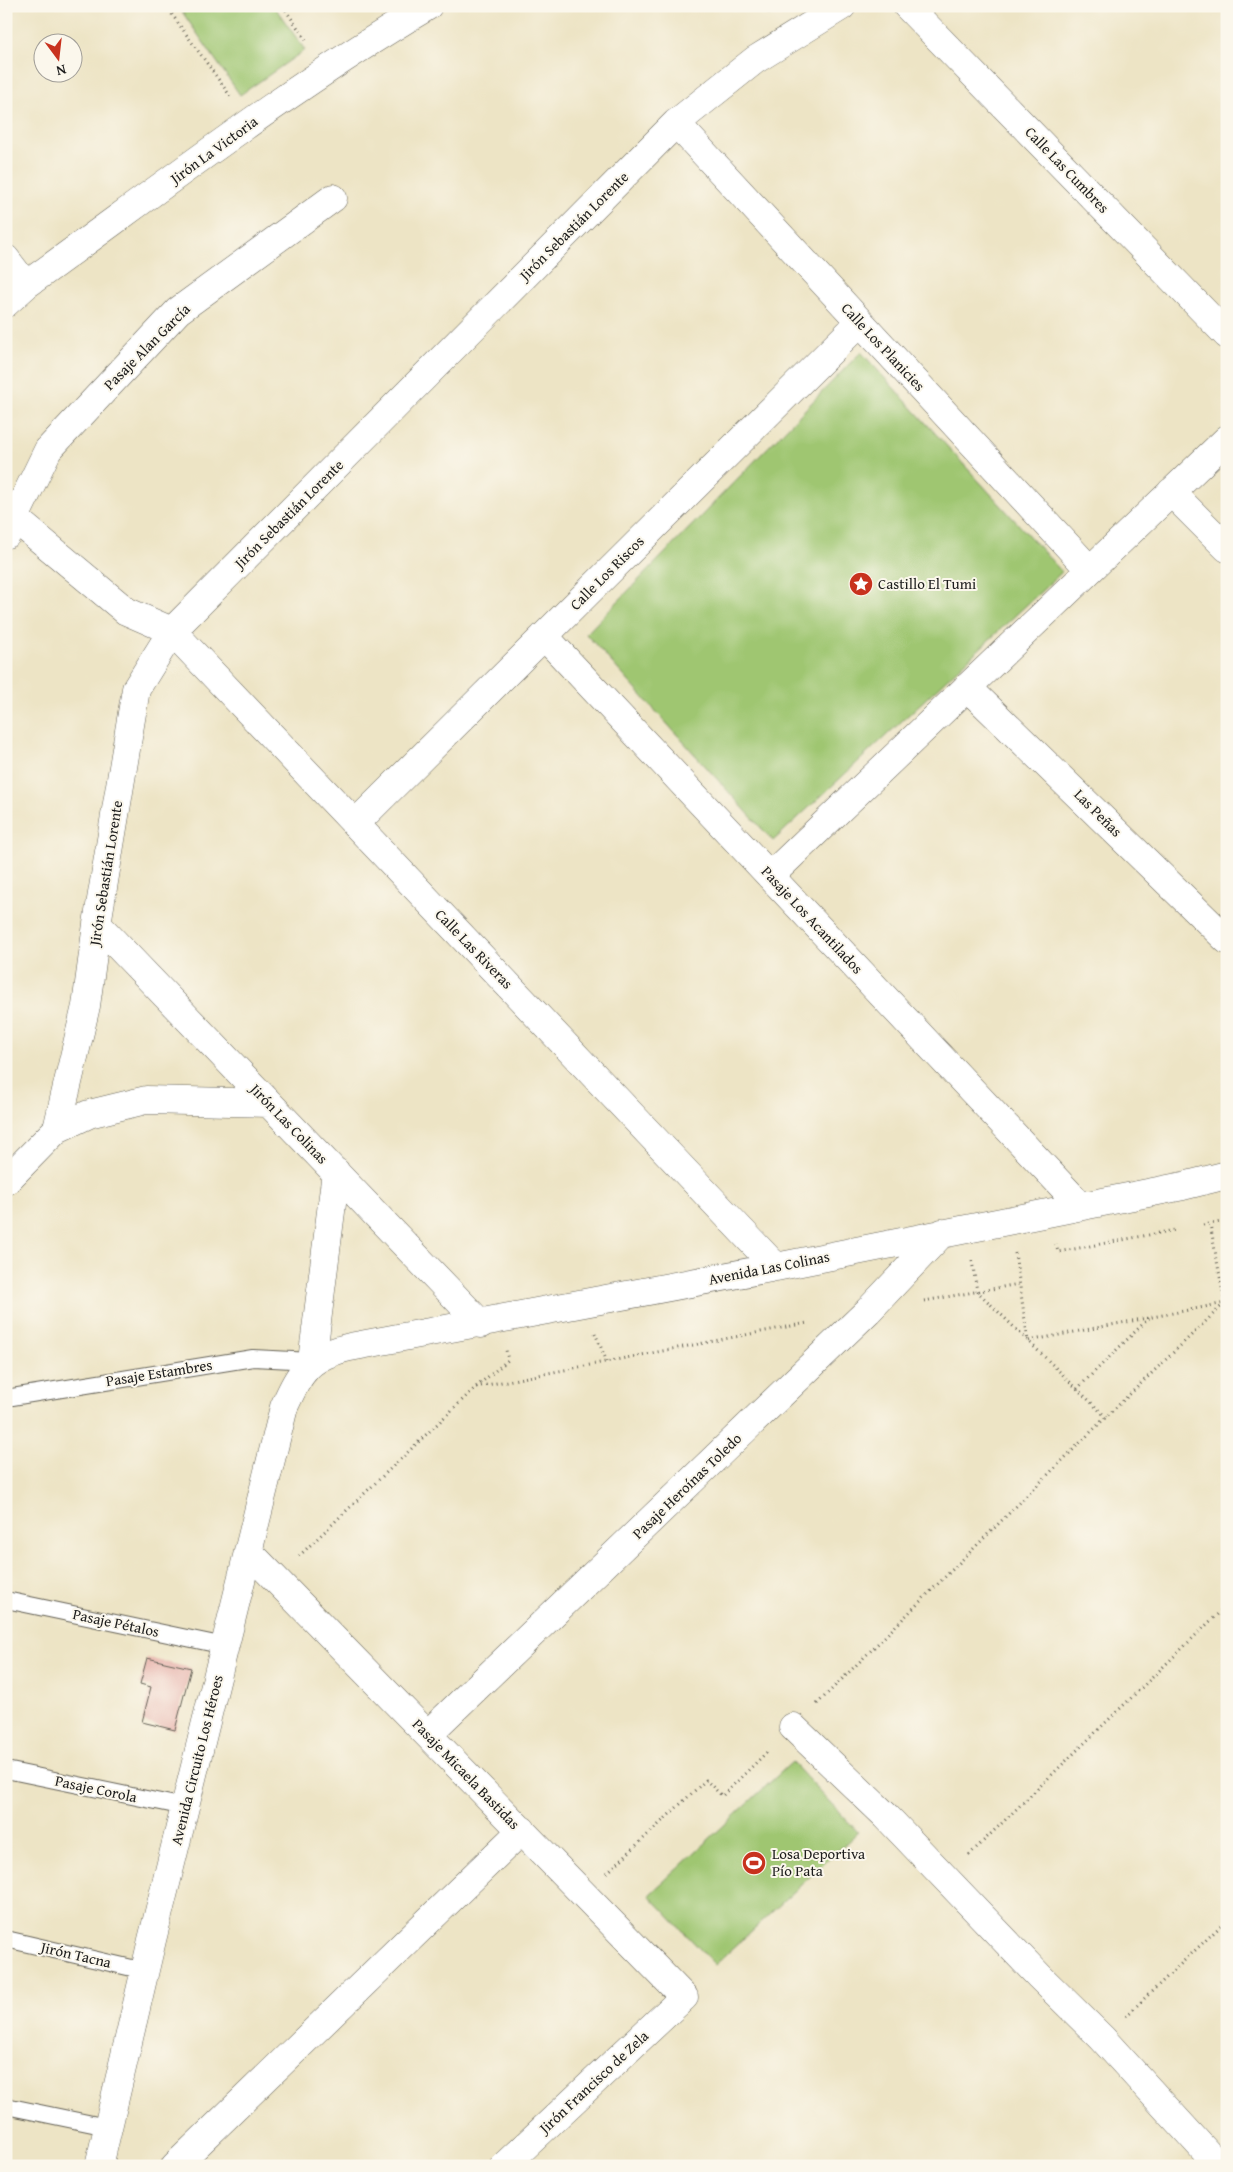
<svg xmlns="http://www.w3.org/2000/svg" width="1233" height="2172" font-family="'Gentium Book Plus',serif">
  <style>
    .green { fill: #9fc671; stroke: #5e7146 }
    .building { fill: #e19f99 }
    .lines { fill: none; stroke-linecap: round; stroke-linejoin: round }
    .lane-casing { stroke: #656257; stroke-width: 18 }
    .street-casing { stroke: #656257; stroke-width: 29 }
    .path { stroke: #656257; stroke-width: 3; stroke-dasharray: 1 4; stroke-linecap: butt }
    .lane { stroke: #fff; stroke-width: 16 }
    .street { stroke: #fff; stroke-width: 28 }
    .labels { text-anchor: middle; stroke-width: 4; stroke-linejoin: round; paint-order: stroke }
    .street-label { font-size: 15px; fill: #1c1c1c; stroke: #fbf7ec }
    .poi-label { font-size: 15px; fill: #1c1c1c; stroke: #fbf7ec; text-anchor: start }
  </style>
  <rect width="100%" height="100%" fill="#fbf7ec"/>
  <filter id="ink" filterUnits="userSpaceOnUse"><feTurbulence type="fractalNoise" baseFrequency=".02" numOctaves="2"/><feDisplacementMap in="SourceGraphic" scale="10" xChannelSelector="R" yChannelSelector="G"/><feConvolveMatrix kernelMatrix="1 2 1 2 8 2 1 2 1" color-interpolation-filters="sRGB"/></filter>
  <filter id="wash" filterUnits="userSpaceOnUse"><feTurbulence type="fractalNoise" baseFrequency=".0096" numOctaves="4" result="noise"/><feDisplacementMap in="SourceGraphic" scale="20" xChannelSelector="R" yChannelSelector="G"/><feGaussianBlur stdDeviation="1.12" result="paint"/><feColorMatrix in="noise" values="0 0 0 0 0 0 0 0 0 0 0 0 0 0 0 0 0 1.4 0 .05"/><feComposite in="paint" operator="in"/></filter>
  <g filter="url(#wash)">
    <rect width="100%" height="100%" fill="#ede4c5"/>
    <path class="green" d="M178 6H274L305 50 240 95Z
      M760 6H786L769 16Z
      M861 352 1062 572 773 841 586 634Z
      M792 1762 858 1832 715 1965 649 1895Z"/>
    <g id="blocks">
      <path class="building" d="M147 1658 191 1668 175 1730 142 1722 151 1687 140 1684Z"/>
    </g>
  </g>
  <g filter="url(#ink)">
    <use href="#blocks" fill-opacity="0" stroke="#656257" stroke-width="1"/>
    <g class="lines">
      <g class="lane-casing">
        <path id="lane" d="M6 1398 253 1358 312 1361
          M6 1600 225 1646
          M6 1770 185 1807
          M6 1939 145 1971
          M6 2106 107 2127"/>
      </g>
      <g class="street-casing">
        <path id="street" d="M907 6 1227 335
          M676 123 1090 570
          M6 259 26 285
          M6 303 26 285C158 190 288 89 428 6
          M1171 492 1227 548
          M6 511 126 611 172 631 776 1267
          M7 534 48 450 178 311 333 198
          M544 636 1080 1205
          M967 687 1227 940
          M355 824 860 322
          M770 876 1227 439
          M97 924 481 1324
          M57 1129 89 1114 146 1100 269 1103
          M6 1181 57 1129 86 1006 97 924 136 689 172 631 676 123 755 60 842 6
          M312 1361 336 1172
          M248 1551 684 1997 504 2166
          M793 1727 886 1816 1039 1976 1102 2038 1219 2166
          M428 1734 868 1311 942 1233
          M99 2166 152 1940 284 1407C301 1370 308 1357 350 1347L776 1267 1183 1186 1227 1175
          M175 2166 522 1830"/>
      </g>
      <path class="path" d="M166 6 231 97
        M283 6 308 43
        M765 6 771 13
        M1203 1225 1227 1221
        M1056 1244 1058 1252 1175 1230
        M1015 1253 1028 1341 1225 1303 1210 1224
        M972 1261 977 1291 1106 1417
        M924 1301 1019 1284
        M595 1333 607 1362
        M476 1387 807 1323
        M1077 1389 1149 1318
        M299 1556 476 1387 508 1360 506 1350
        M817 1704 1106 1417 1227 1301
        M969 1855 1227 1605
        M607 1873 706 1780 722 1796 769 1750
        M1126 2016 1227 1920"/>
      <use href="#lane" class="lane"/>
      <use href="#street" class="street"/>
    </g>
  </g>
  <defs>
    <g id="sight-disc" transform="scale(1.25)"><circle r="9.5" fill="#c8321e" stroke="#fbf7ec"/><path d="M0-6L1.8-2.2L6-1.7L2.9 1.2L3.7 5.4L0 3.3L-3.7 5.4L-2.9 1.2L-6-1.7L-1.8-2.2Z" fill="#fff"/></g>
    <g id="stadium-disc" transform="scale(1.25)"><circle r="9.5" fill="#c8321e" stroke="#fbf7ec"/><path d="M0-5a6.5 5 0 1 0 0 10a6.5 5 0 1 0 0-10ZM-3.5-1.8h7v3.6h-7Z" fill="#fff"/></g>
  </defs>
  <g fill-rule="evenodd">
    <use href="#sight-disc" x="861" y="584"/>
    <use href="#stadium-disc" x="754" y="1863"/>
  </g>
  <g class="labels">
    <g class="street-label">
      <text transform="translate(214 150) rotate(-36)" y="5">Jirón La Victoria</text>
      <text transform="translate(1067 170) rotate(46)" y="5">Calle Las Cumbres</text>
      <text transform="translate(574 226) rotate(-45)" y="5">Jirón Sebastián Lorente</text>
      <text transform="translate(147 347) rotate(-45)" y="5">Pasaje Alan García</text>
      <text transform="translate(883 347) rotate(47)" y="5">Calle Los Planicies</text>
      <text transform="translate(289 514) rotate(-45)" y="5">Jirón Sebastián Lorente</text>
      <text transform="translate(607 573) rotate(-45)" y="5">Calle Los Riscos</text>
      <text transform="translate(1098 813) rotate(45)" y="5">Las Peñas</text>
      <text transform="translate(106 873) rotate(-81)" y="5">Jirón Sebastián Lorente</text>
      <text transform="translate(812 920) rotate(47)" y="5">Pasaje Los Acantilados</text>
      <text transform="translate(474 949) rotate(46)" y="5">Calle Las Riveras</text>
      <text transform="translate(289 1124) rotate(46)" y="5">Jirón Las Colinas</text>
      <text transform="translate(769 1268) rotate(-11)" y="5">Avenida Las Colinas</text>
      <text transform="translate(159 1373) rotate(-9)" y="5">Pasaje Estambres</text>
      <text transform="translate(687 1486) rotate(-44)" y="5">Pasaje Heroínas Toledo</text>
      <text transform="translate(116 1623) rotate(12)" y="5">Pasaje Pétalos</text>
      <text transform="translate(197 1760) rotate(-76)" y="5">Avenida Circuito Los Héroes</text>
      <text transform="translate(466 1774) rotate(46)" y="5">Pasaje Micaela Bastidas</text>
      <text transform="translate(96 1789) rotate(12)" y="5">Pasaje Corola</text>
      <text transform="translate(76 1955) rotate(13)" y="5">Jirón Tacna</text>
      <text transform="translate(594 2082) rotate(-43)" y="5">Jirón Francisco de Zela</text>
    </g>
    <g class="poi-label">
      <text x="878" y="589">Castillo El Tumi</text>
      <text x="772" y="1859">Losa Deportiva<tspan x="772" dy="17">Pío Pata</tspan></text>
    </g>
  </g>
  <rect width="1233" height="2172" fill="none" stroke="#fbf7ec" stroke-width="25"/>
  <g transform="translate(58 58) rotate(165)"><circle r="24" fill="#fbf7ec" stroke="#a29f99"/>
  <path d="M0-4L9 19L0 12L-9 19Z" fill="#c8321e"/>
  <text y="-8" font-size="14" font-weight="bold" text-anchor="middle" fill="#1c1c1c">N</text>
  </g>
</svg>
